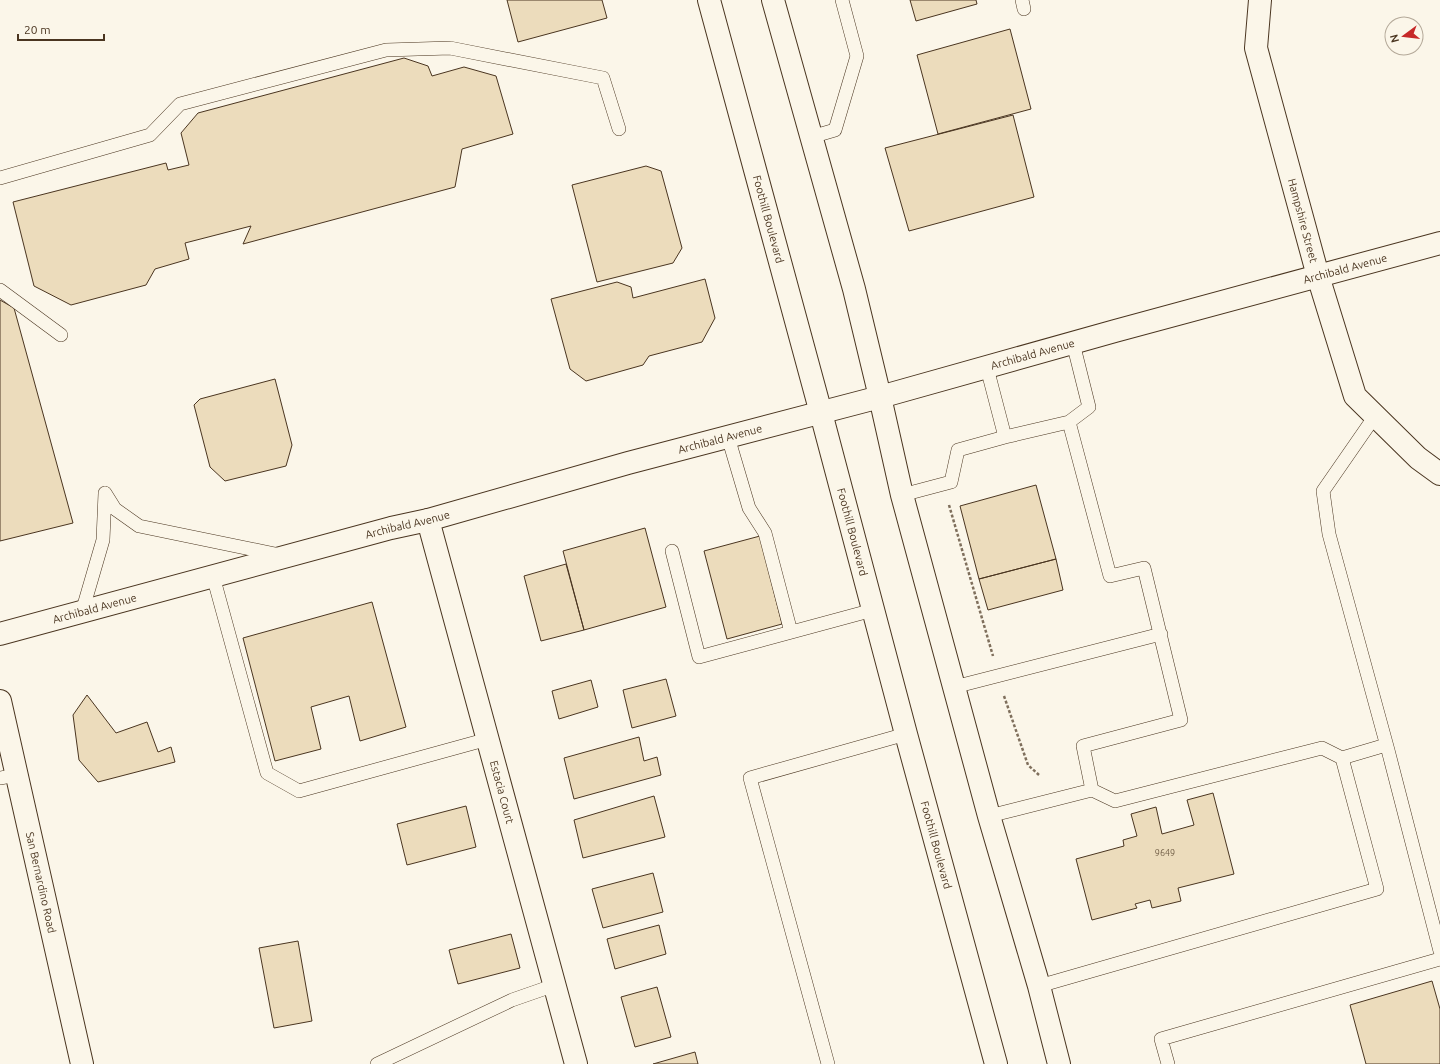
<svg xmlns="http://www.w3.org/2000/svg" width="1440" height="1064" font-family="Ubuntu,sans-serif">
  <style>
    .building { fill: #ecdcbc; stroke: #4a3520 }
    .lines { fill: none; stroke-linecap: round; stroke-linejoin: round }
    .service-casing { stroke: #4a3520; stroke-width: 14 }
    .minor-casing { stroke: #4a3520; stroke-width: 24 }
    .tertiary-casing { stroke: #4a3520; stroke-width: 24 }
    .secondary-casing { stroke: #4a3520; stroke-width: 24 }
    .primary-casing { stroke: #4a3520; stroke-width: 24 }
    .path { stroke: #7f6f5c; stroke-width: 2.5; stroke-dasharray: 3 2; stroke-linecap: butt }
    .service { stroke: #fbf6e9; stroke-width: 13 }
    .minor { stroke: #fbf6e9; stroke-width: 22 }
    .tertiary { stroke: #fbf6e9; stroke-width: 22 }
    .secondary { stroke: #fbf6e9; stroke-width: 22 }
    .primary { stroke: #fbf6e9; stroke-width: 22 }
    .labels { text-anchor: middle; stroke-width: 3; stroke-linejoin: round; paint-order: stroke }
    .number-label { font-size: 9px; fill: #725f47 }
    .street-label { font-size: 11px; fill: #4a3520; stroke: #fbf6e9 }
  </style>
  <rect width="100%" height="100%" fill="#fbf6e9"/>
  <path class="building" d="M507 0H602L607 18 518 42Z
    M910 0H976L977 4 916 21Z
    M1010 29 1031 109 938 134 917 55Z
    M404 58 428 66 432 76 464 67 496 76 513 134 462 149 455 187 243 244 251 226 185 243 189 259 155 269 146 285 71 305 34 286 13 202 166 163 168 170 189 165 181 133 198 113Z
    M1013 115 1034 197 909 231 885 148Z
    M646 166 661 171 682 248 673 263 597 282 572 185Z
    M705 279 715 318 702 342 649 356 643 365 586 381 570 369 551 299 617 282 631 287 633 298Z
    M0 300 14 308 73 523 0 541Z
    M275 379 292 445 286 466 225 481 210 467 194 405 200 399Z
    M1036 485 1056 559 979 579 960 506Z
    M645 528 666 607 584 630 563 551Z
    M760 536 782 624 727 639 704 551Z
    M1056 559 1063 590 988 610 979 579Z
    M566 564 584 630 541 641 524 576Z
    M372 602 406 727 360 741 349 696 311 707 321 749 275 761 243 638Z
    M666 679 676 716 632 728 623 690Z
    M591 680 598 707 559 719 552 691Z
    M87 695 116 733 147 722 158 752 171 747 175 762 98 782 79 760 73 715Z
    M639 737 644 761 657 757 661 775 574 799 564 758Z
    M1213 793 1234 874 1178 888 1181 901 1152 908 1150 900 1135 904 1137 908 1092 920 1076 859 1124 846 1123 840 1137 836 1131 814 1156 807 1162 834 1194 825 1187 800Z
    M654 796 665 837 583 858 574 820Z
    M466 806 476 847 407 865 397 824Z
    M653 873 663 912 603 928 592 889Z
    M659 925 666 954 615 969 607 939Z
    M511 934 520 968 458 984 449 950Z
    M298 941 312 1021 274 1028 259 948Z
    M1432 981 1440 1009V1064H1366L1350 1005Z
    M657 987 671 1037 635 1047 621 997Z
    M695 1052 698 1064H653Z"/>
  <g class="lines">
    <g class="service-casing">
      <path id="service" d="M1022 0 1024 9
        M811 137 835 130 857 56 842 0
        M0 178 150 135 180 104 386 50 450 48 603 78 619 129
        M0 290 61 335
        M987 368 1005 437 1069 422 1110 576 1144 568 1181 720 1083 746 1092 790 989 816
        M1375 416 1323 491 1329 534 1388 750 1440 951
        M1069 422 1089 407 1073 343
        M728 437 749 508 765 533 791 632
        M105 493 115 509 139 526 280 555
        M902 495 951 482 958 450 1005 437
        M672 551 699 657 873 610
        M213 576 267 773 299 791 488 739
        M82 612 103 540 105 493
        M954 687 1161 634
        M0 778 16 775
        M1092 790 1115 801 1322 748 1342 758 1386 745
        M1039 986 1377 889 1342 758
        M377 1064 512 1000 555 985
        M828 1064 750 778 906 734
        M1168 1064 1161 1039 1440 959"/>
    </g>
    <g class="minor-casing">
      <g id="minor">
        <path id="s1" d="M1260 0 1256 48 1318 276 1355 396 1418 458 1440 474"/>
        <path id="s2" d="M428 520 576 1064"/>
      </g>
    </g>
    <g class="tertiary-casing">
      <g id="tertiary">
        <path id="s3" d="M0 701 82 1064"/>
      </g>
    </g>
    <g class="secondary-casing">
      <g id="secondary">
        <path id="s4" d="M0 634 391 528 428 520 628 463 880 397 1115 331 1440 243"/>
      </g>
    </g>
    <g class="primary-casing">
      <g id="primary">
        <path id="s5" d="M709 0 821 413 906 734 996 1064"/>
        <path d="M773 0 854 289 880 397 902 495 989 816 1039 986 1059 1064"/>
      </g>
    </g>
    <path class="path" d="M949 505 993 656
      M1004 696 1028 765 1039 775"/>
    <use href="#service" class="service"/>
    <use href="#minor" class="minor"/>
    <use href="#tertiary" class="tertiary"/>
    <use href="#secondary" class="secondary"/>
    <use href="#primary" class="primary"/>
  </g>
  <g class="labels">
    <g class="number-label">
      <text x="1165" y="856">9649</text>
    </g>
    <g class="street-label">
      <text dy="4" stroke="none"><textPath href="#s5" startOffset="227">Foothill Boulevard</textPath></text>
      <text dy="4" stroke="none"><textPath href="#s1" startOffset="227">Hampshire Street</textPath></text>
      <text dy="4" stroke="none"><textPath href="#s4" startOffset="1394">Archibald Avenue</textPath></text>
      <text dy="4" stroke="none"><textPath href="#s4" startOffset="1070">Archibald Avenue</textPath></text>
      <text dy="4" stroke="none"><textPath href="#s4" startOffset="746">Archibald Avenue</textPath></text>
      <text dy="4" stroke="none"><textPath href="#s4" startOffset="422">Archibald Avenue</textPath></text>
      <text dy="4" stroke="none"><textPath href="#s5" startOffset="551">Foothill Boulevard</textPath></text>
      <text dy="4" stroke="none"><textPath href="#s4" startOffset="98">Archibald Avenue</textPath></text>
      <text dy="4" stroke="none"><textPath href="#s2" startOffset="282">Estacia Court</textPath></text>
      <text dy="4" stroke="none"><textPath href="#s5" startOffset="875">Foothill Boulevard</textPath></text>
      <text dy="4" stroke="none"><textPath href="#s3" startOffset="186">San Bernardino Road</textPath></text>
    </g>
  </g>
  <g transform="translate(1404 36) rotate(255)"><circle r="19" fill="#fbf6e9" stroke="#b4a999"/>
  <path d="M0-3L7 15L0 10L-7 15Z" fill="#c62828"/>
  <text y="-6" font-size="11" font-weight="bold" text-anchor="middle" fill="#4a3520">N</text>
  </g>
  <path d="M18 34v6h86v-6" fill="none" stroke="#4a3520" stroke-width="2"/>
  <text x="24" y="34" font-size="12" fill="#4a3520" stroke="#fbf6e9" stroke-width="3" paint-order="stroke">20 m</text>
</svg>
